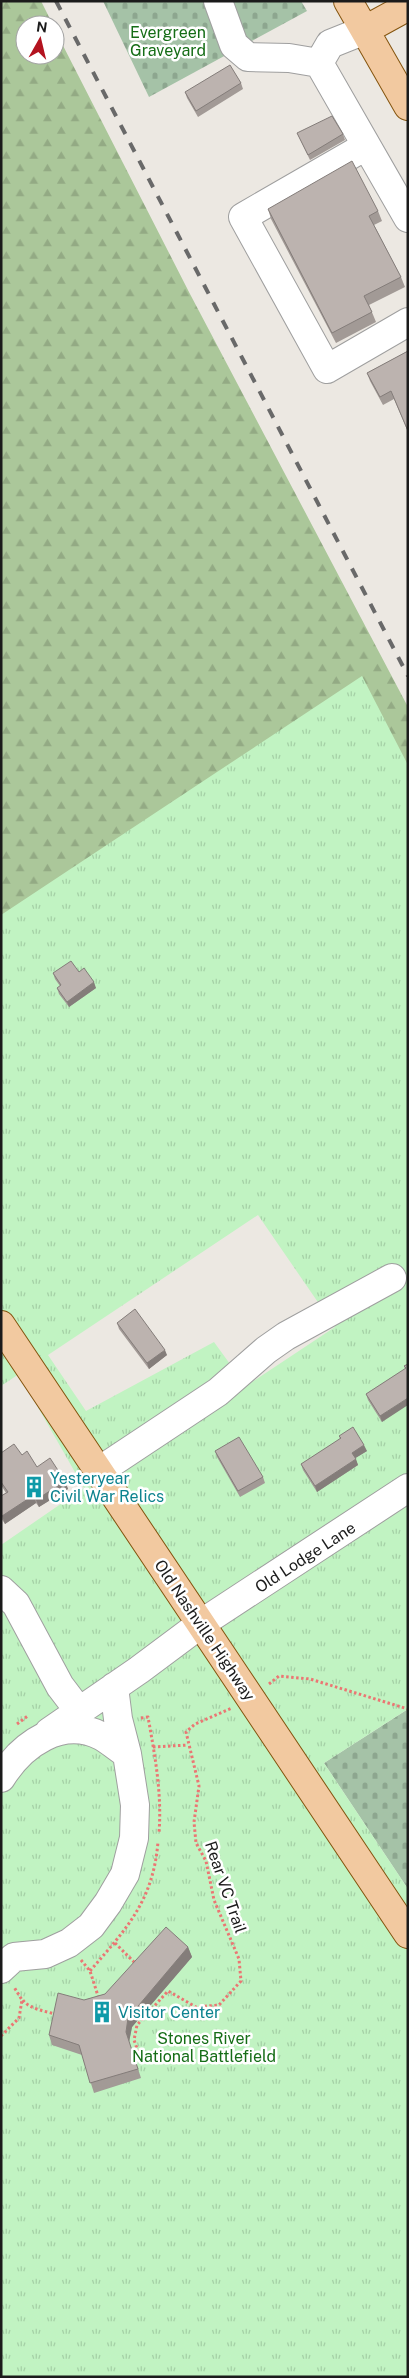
<svg xmlns="http://www.w3.org/2000/svg" width="409" height="2378" font-family="'Public Sans',sans-serif">
  <style>
    .forest { fill: url(#forest-firs) }
    .cemetery { fill: url(#cemetery-stones) }
    .park { fill: url(#park-tufts); fill-rule: evenodd }
    .lines { fill: none; stroke-linecap: round; stroke-linejoin: round }
    .minor-casing { stroke: #9f9f9f; stroke-width: 30 }
    .major-casing { stroke: #84540e; stroke-width: 30 }
    .path { stroke: #eb7673; stroke-width: 3; stroke-dasharray: 2.5 2.5; stroke-linecap: butt }
    .minor { stroke: #fff; stroke-width: 28 }
    .major { stroke: #f2c9a0; stroke-width: 28 }
    .rail { stroke: #696969; stroke-width: 4; stroke-dasharray: 10 10; stroke-linecap: butt }
    .wall { fill: #a29a96 }
    .shaded-wall { fill: #847d7a }
    .building { fill: #bcb3af; stroke: #847d7a }
    .labels { text-anchor: middle; stroke-width: 5; stroke-linejoin: round; paint-order: stroke }
    .park-label { font-size: 16px; fill: #156d16; stroke: #fff }
    .culture-label { font-size: 16px; fill: #0d838f; stroke: #fff; text-anchor: start }
    .street-label { font-size: 16px; fill: #1b1b1b; stroke: #fff }
  </style>
  <defs>
    <pattern id="forest-firs" width="22" height="20" patternUnits="userSpaceOnUse" patternTransform="scale(1.25)"><rect width="22" height="20" fill="#abc79a"/><path d="M5 1l3.5 6h-7zM16 11l3.5 6h-7z" fill="#93aa84"/></pattern>
    <pattern id="cemetery-stones" width="16" height="16" patternUnits="userSpaceOnUse" patternTransform="scale(1.25)"><rect width="16" height="16" fill="#a5c2a7"/><path d="M2 7V4a2 2 0 0 1 4 0v3zM10 15v-3a2 2 0 0 1 4 0v3z" fill="#8da68f"/></pattern>
    <pattern id="park-tufts" width="24" height="20" patternUnits="userSpaceOnUse" patternTransform="scale(1.25)"><rect width="24" height="20" fill="#c1f3c2"/><path d="M3 7l-1-3M5 7V3M7 7l1-3M15 17l-1-3M17 17v-4M19 17l1-3" fill="none" stroke="#a5d0a6"/></pattern>
  </defs>
  <rect width="100%" height="100%" fill="#ece8e2"/>
  <path class="forest" d="M1 1H41L53 25H25V55H55V30L190 294 408 707V818L1 1087Z"/>
  <path class="cemetery" d="M103 1H301L307 11 149 97Z
    M408 1709V1889L324 1763Z"/>
  <path class="park" d="M362 676 408 765V1709L324 1763 408 1889V2377H1V1545L84 1488 19 1374 1 1386V915ZM258 1215 335 1327 246 1386 214 1342 86 1411 48 1355Z"/>
  <g class="lines">
    <g class="minor-casing">
      <path id="minor" d="M218 1 234 45 248 57 289 58 319 63
        M365 30 330 44 319 63 408 218
        M366 146 243 217 327 369 408 322
        M99 1471 218 1392 266 1350 286 1336 392 1278
        M1 1590 16 1604 60 1686 79 1711
        M114 1687 118 1719 127 1754
        M49 1732 139 1670 202 1623 408 1488
        M1 1778C22 1744 62 1716 101 1736 110 1741 118 1748 127 1754L135 1805 134 1838 125 1874 108 1903 91 1926 69 1943 45 1954 14 1957 1 1969"/>
    </g>
    <g class="major-casing">
      <path id="major" d="M348 1 408 106
        M365 30 407 7
        M1 1325 408 1934"/>
    </g>
    <path class="path" d="M269 1684 279 1676 310 1679 408 1709
      M141 1718 148 1717C155 1756 162 1793 159 1833
      M17 1724 29 1715
      M153 1747 188 1745
      M115 1943 137 1965
      M81 1960 90 1971 99 1999
      M90 1971C127 1928 153 1901 158 1842
      M23 2000C29 2009 45 2011 55 2014
      M1 2036 19 2018 22 2000 14 1987
      M140 2057 134 2040 137 2025 168 1991 196 2007 219 2005 241 1981 239 1959 214 1900 206 1861 196 1843 194 1822 199 1786 186 1732 195 1724 232 1708"/>
    <use href="#minor" class="minor"/>
    <use href="#major" class="major"/>
    <path class="rail" d="M56 1 408 676"/>
  </g>
  <path class="wall" d="M241 83 243 89 198 117 187 98 185 92Z
    M297 133 343 134 345 140 310 160Z
    M268 209 378 211 382 221 374 225 401 277 405 287 369 305 376 322 336 343 271 219Z
    M408 351V432L394 399 383 405 370 381 367 373Z
    M79 972 96 988 69 1007 59 994 57 988 60 986 55 979 53 973Z
    M117 1323 167 1355 149 1369 119 1329Z
    M408 1364 382 1422 368 1400 366 1394 405 1369 404 1366Z
    M339 1436 367 1451 355 1458 358 1465 317 1492 303 1470 301 1464 340 1439Z
    M215 1451 263 1477 265 1483 240 1497 217 1457Z
    M1 1453 22 1455 37 1467 65 1481 68 1489 39 1507 36 1503 5 1524 1 1518V1496L6 1493 1 1485Z
    M188 1947 192 1957 132 2027 129 2042 141 2078 94 2093 82 2055 52 2045 49 2035 84 2000 105 1994Z"/>
  <path class="shaded-wall" d="M94 982 96 988 69 1007 67 1002Z
    M165 1350 167 1355 149 1369 147 1363Z
    M408 1398V1405L382 1422 380 1416Z
    M364 1445 367 1451 354 1459 352 1453Z
    M356 1459 358 1465 317 1492 315 1486Z
    M65 1481 68 1489 39 1507 36 1500Z
    M34 1495 36 1503 5 1524 2 1516Z
    M188 1947 192 1957 132 2027 129 2042 141 2078 126 2032 128 2018Z"/>
  <path class="building" d="M230 65 241 83 196 111 185 92Z
    M332 116 343 134 308 155 297 133Z
    M352 161 378 211 369 216 401 277 364 296 372 312 332 333 268 209Z
    M408 351V431L391 391 380 397 367 373Z
    M71 961 79 972 84 968 94 982 67 1002 57 988 61 985 53 973Z
    M135 1309 165 1350 147 1363 117 1323Z
    M408 1364V1398L380 1416 366 1394 406 1368 404 1366Z
    M353 1427 364 1445 352 1453 356 1459 315 1486 301 1464 341 1438 339 1436Z
    M239 1437 263 1477 238 1491 215 1451Z
    M14 1444 22 1455 27 1451 37 1467 50 1458 65 1481 36 1500 34 1495 2 1516 1 1515V1496L8 1492 1 1482V1453Z
    M166 1927 188 1947 128 2018 126 2032 138 2069 90 2083 79 2045 49 2035 58 1993 84 2000 105 1994Z"/>
  <defs>
    <g id="building-bare" transform="scale(1.725)"><path d="M-4-6H4V6H1V3H-1V6H-4ZM-2.5-4.3h1.7v1.8h-1.7ZM.8-4.3h1.7v1.8H.8ZM-2.5-1h1.7V.8h-1.7ZM.8-1h1.7V.8H.8Z" fill="#0f9aa8" stroke="#fff" stroke-width="2.5" paint-order="stroke"/></g>
  </defs>
  <g fill-rule="evenodd">
    <use href="#building-bare" x="34" y="1487"/>
    <use href="#building-bare" x="102" y="2012"/>
  </g>
  <g class="labels">
    <g class="park-label">
      <text x="168" y="38">Evergreen<tspan x="168" dy="18">Graveyard</tspan></text>
      <text x="204" y="2044">Stones River<tspan x="204" dy="18">National Battlefield</tspan></text>
    </g>
    <g class="culture-label">
      <text x="50" y="1484">Yesteryear<tspan x="50" dy="18">Civil War Relics</tspan></text>
      <text x="118" y="2018">Visitor Center</text>
    </g>
    <g class="street-label">
      <text transform="translate(305 1557) rotate(-33)" y="6">Old Lodge Lane</text>
      <text transform="translate(205 1630) rotate(56)" y="6">Old Nashville Highway</text>
      <text transform="translate(226 1887) rotate(71)" y="6">Rear VC Trail</text>
    </g>
  </g>
  <rect width="409" height="2378" fill="none" stroke="#1b1b1b" stroke-width="5"/>
  <g transform="translate(40 40) rotate(8)"><circle r="24" fill="#ffffff" stroke="#a4a4a4"/>
  <path d="M0-4L9 19L0 12L-9 19Z" fill="#b3131f"/>
  <text y="-8" font-size="14" font-weight="bold" text-anchor="middle" fill="#1b1b1b">N</text>
  </g>
</svg>
